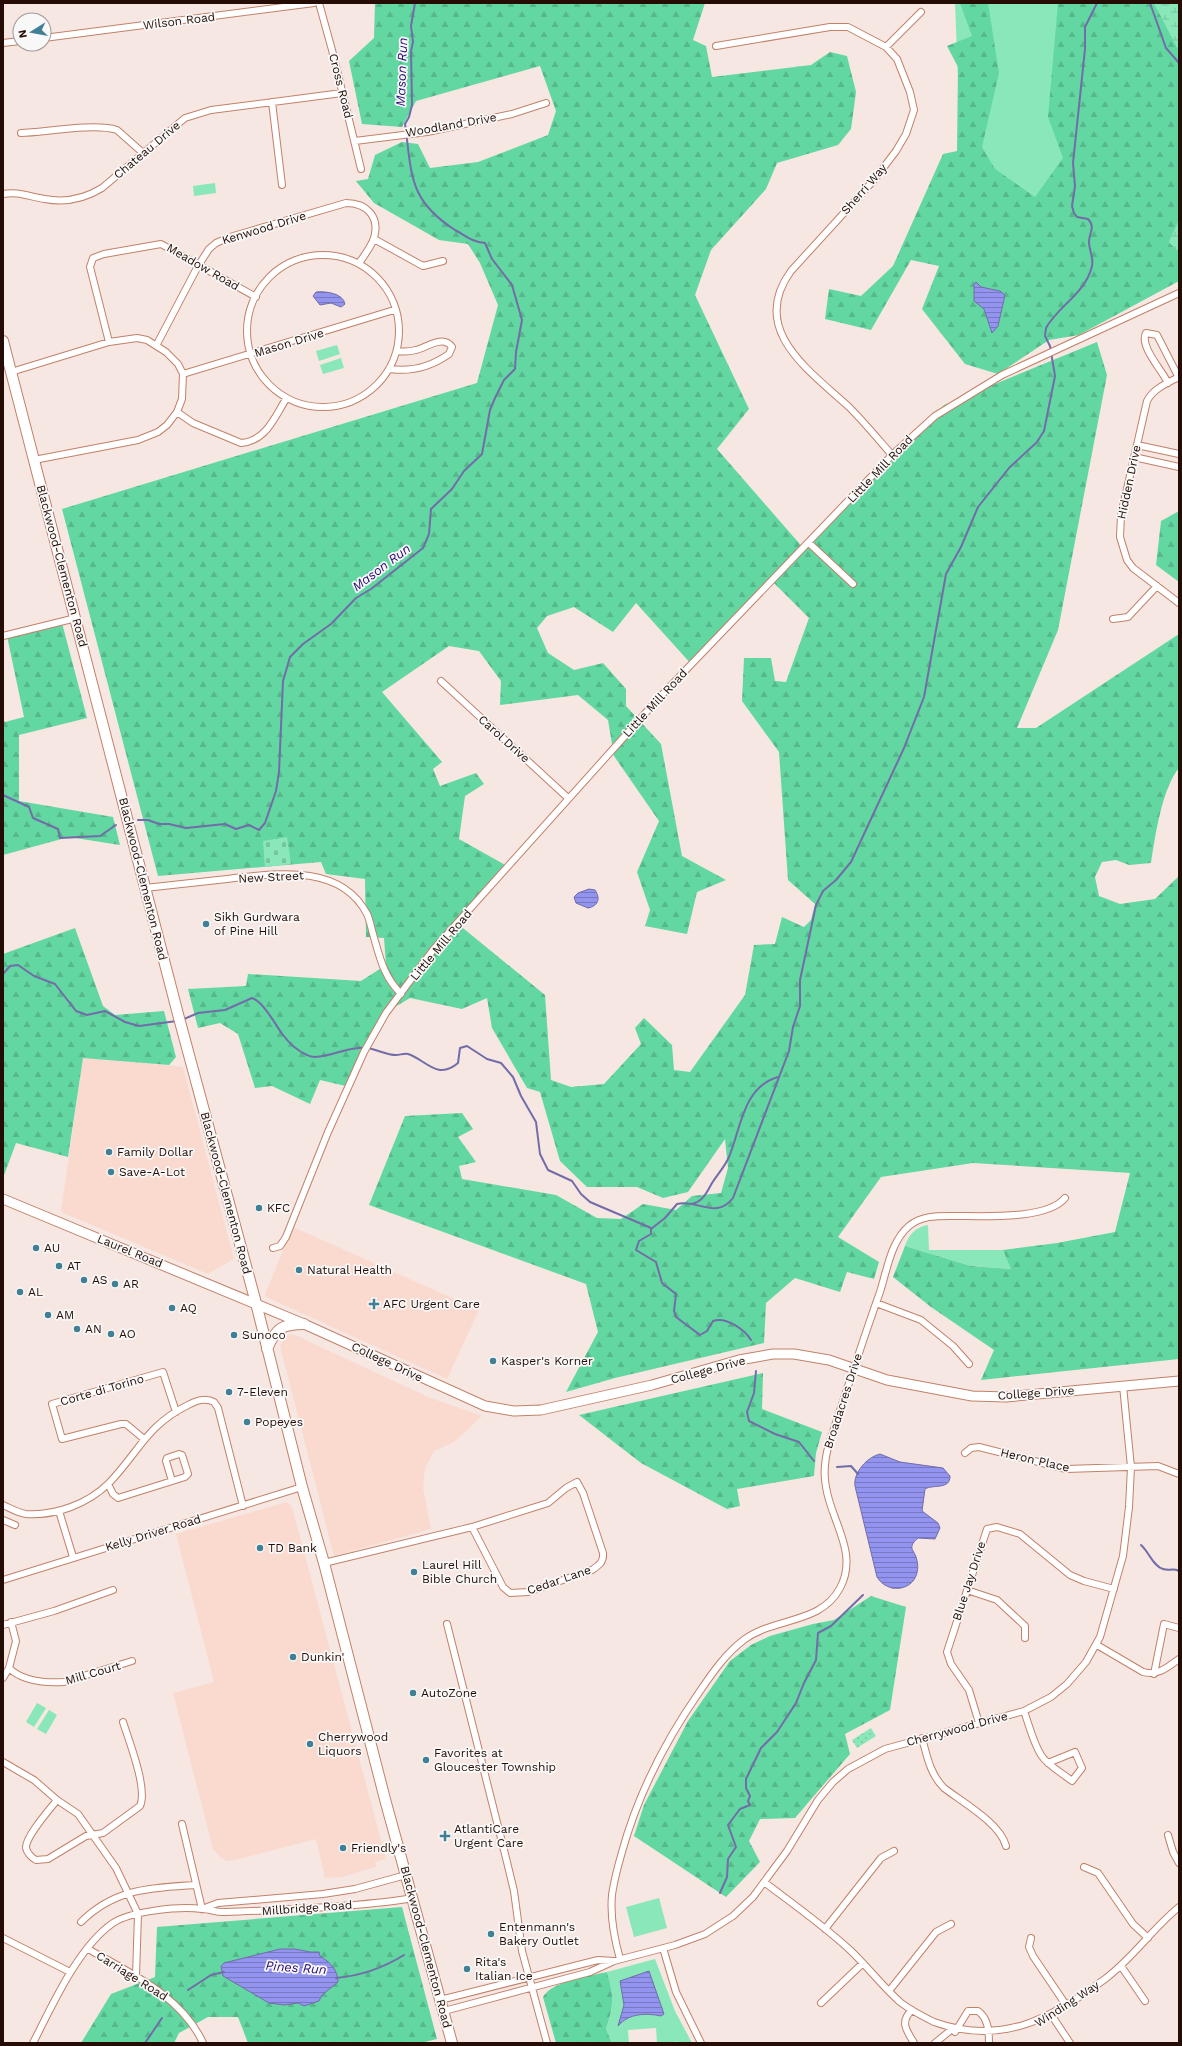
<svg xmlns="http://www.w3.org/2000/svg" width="1182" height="2046" font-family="'Work Sans',sans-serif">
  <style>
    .built { fill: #fadace }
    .grass { fill: #8ae7ba }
    .forest { fill: url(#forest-firs); fill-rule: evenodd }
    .wetland { fill: url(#wetland-marsh) }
    .cemetery { fill: url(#cemetery-stones) }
    .park { fill: url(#park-dots) }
    .water { fill: url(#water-rules); stroke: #726ca9 }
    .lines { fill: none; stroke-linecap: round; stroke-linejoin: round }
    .stream { stroke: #726ca9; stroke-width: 2 }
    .minor-casing { stroke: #c28169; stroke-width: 8 }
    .secondary-casing { stroke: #c28169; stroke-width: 11 }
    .primary-casing { stroke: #c28169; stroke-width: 12 }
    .minor { stroke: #fff; stroke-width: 6 }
    .secondary { stroke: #fff; stroke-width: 9 }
    .primary { stroke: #fff; stroke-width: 10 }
    .poi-dot { fill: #407f94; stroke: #f8f8f8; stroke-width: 1.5 }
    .labels { text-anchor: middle; stroke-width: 3.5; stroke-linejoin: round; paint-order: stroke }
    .street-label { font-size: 12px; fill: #250d05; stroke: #f8f8f8 }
    .poi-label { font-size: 12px; fill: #250d05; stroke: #f8f8f8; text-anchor: start }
    .water-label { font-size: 13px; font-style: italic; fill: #270976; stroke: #f8f8f8 }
  </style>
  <defs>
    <pattern id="forest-firs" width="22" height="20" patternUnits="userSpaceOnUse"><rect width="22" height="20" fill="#62d7a2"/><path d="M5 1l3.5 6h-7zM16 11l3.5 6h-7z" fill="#55b78a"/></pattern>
    <pattern id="wetland-marsh" width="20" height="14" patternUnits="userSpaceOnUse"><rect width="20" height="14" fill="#8ae7ba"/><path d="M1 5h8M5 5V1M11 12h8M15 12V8" fill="none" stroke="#77c59e"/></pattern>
    <pattern id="cemetery-stones" width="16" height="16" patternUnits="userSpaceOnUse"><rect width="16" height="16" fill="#8ae7ba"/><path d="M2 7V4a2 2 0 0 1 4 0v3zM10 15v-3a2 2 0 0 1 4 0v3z" fill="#77c59e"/></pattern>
    <pattern id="park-dots" width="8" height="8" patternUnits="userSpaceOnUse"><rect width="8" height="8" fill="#8ae7ba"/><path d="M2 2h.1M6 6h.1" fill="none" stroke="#77c59e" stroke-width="1.8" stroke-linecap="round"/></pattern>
    <pattern id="water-rules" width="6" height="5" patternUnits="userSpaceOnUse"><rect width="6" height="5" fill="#9394ef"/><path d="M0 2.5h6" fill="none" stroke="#7877c0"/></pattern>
  </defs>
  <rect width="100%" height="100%" fill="#f6e7e2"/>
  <path class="built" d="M83 1057 183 1067 234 1259 208 1274 61 1212Z
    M293 1227 479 1310 447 1379 266 1297 265 1294Z
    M293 1334 428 1397 482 1416 454 1442 434 1451 425 1468 423 1488 431 1529 334 1556 280 1346 285 1336Z
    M287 1502 292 1507 386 1859 375 1862 376 1867 342 1877 325 1878 316 1839 235 1860 227 1861 220 1857 213 1849 173 1693 214 1682 176 1534Z"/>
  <path class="grass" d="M955 3H1179V281L1159 290 962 181Z
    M215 183 216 193 194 196 193 186Z
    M337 345 340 354 319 361 316 351Z
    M341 358 344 368 323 374 320 365Z
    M928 1225 929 1250H1003L1012 1269 971 1266 905 1246C909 1234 916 1227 928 1225Z
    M37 1703 46 1708 34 1727 26 1722Z
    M49 1710 57 1715 46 1734 37 1729Z
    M659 1898 667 1928 634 1937 626 1907Z
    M655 1959 675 2011 692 2043H678L677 2041 674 2043H657L656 2028 628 2030 629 2043H612L606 2029C614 2005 614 1996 607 1972Z"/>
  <path class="forest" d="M375 3H705L693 40 706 46 712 77 811 65 830 52 847 56 856 92 851 129 838 145 777 163 766 189 711 250 695 295 749 409 717 449 805 550 944 405 1097 342 1107 375 1058 630 1017 728H1036L1179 634V768C1162 788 1155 837 1151 863L1129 865 1116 860 1102 862 1095 877 1099 896 1120 904 1155 899 1179 876V1359L981 1380 994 1350 931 1307 893 1277 905 1246 971 1266 1011 1269 1003 1250 1057 1243 1115 1232 1130 1173 973 1163 881 1177 838 1237 879 1262 874 1279 847 1272 840 1292 795 1278 766 1303 764 1343 615 1378 566 1392 598 1332 586 1284 369 1205 405 1116 462 1113 473 1129 458 1137 476 1162 459 1166 462 1179 556 1195 597 1218 621 1219 643 1204 676 1210 692 1196 721 1193 728 1168 725 1139 688 1192 663 1198 637 1187H587L560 1161 540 1092 527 1088 492 1028 487 998 462 1009 410 998 388 1011 380 1022 350 1087 320 1080 310 1104 272 1086 255 1088 238 1034 220 1023 198 1028 188 989 246 986 248 974 361 981 386 965 384 938 366 937 365 879 326 874 321 862 158 876 62 509 477 383 498 305 480 263 468 244 439 240 374 203 356 181 368 179 375 155 402 142 418 144 430 168 478 162 548 135 556 111 540 66 416 101 402 127 362 124 349 61 374 38ZM773 582 809 618 786 682 775 681 771 658H744L742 701 779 752 788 880 815 904 811 920 804 927 782 917 775 944 754 945 745 995 690 1072 674 1070 672 1045 644 1018 635 1028 641 1044 604 1084 571 1087 551 1080 545 995 458 924 507 866 459 839 465 796 484 784 476 773 440 786 433 769 442 762 382 692 449 646 479 651 501 681 500 705 578 695 608 720 614 756 659 821 637 872 650 910 645 926 687 934 697 892 726 880 682 856 661 744 626 706V689L603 663 574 670 548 653 537 628 547 616 574 607 613 632 636 603 693 666Z
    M960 3H988L999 73 982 147 995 169 1035 197 1063 158 1048 117 1058 3H1154L1179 51V220L1169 242 1179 252V281L1079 335 1049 340 998 374 965 364 922 309 939 266 911 260 871 330 825 319 829 289 861 296 893 266 943 154 957 151 958 67 947 46 972 36Z
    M1179 511V582L1156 565 1161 521Z
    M62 623 87 718 19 735V801L113 817 120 845 69 837 3 855V720L5 722 24 717 7 636Z
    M75 928 103 1006 115 1015 164 1011 176 1057 169 1065 83 1058 68 1157 16 1143 3 1178V954Z
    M763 1373 762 1409 822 1432 816 1453 814 1476 737 1489 740 1506 727 1509 641 1463 579 1415Z
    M871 1596 906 1607 890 1710 845 1734 850 1754 795 1818 760 1819 749 1841 760 1862 726 1897 634 1836 644 1805 688 1721 730 1661 751 1645 770 1636 813 1624 834 1620Z
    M402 1907 437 2039 421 2043H248L238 2017H208L179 2033 174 2043H81L111 1994 155 1977 157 1927Z
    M607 1972C614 1996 614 2005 606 2029L612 2043H556L543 1997C552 1981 590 1976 607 1972Z"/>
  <path class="wetland" d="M1154 3H1179V51Z
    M1179 220V252L1169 242Z"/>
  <path class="cemetery" d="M287 837 291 864 265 867 263 841Z"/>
  <path class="park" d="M871 1728 876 1736 857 1748 852 1740Z"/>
  <path class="water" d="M976 282 981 287 1000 291 1005 295 998 326 992 333 984 309 974 301V284Z
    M316 292C325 291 343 293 345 304L341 307 331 303 320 305 313 296Z
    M589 889 595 890C601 899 598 906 588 908L576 903 574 897 578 893Z
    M880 1454 900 1462 943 1468 950 1476C950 1490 934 1484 925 1489L922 1511 938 1523 940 1528 935 1539 918 1538C915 1541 911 1544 912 1549 913 1551 915 1554 916 1557 922 1574 912 1591 892 1588 885 1586 881 1583 877 1577L855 1486C853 1473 867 1457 880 1454Z
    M280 1949H295L310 1952H319L320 1956C330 1962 338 1970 338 1982L322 1995 319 2001 304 2006 298 2003 284 2005 269 2003 223 1976 221 1966 224 1963Z
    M649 1971 664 2014 661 2016C646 2013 629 2013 618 2026L624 2005 620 1981Z"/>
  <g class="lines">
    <path class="stream" d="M1150 3 1166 48 1179 63
      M3 795 29 807 33 818 58 829 60 838 100 836 116 825
      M138 820H148L159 824H169L186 828 225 824 236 829 249 825 259 830 265 823 276 791 279 772 283 681 290 657 303 644 331 624 356 598 371 589 423 548 429 534 431 509 452 489 464 471 482 454 490 410 495 398 504 380 515 369 516 352 522 320 512 285 492 259 485 243C472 242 466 236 455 230 408 200 412 174 405 124L409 117 412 105 411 51 413 42 411 26 415 3
      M3 974 10 966 18 965 34 976 55 984 76 1011 87 1015 105 1011 125 1022 139 1026 177 1021
      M184 1019 198 1013 225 1010 252 998C264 1002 276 1026 283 1035 289 1043 298 1051 307 1055 320 1063 351 1043 372 1049 380 1051 388 1055 396 1055 400 1055 404 1053 408 1054 425 1059 437 1081 458 1063L460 1048 467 1046 487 1059 501 1063 513 1077 521 1096 536 1122 540 1154 548 1170 572 1181 581 1194 590 1202 651 1228V1234L639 1241 636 1250 656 1262 662 1283 676 1294 674 1311 676 1317 700 1335 707 1331 713 1321C726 1316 745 1330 751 1340
      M691 1204C703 1202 707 1192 712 1183 718 1174 725 1166 729 1157 741 1128 743 1087 778 1077
      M651 1229 665 1218 677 1204C698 1199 716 1220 733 1198L789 1051 793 1027 800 1006V980L816 905 823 891 836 880 851 862 904 748 924 697 946 574 961 547 978 507 1009 468 1037 442 1044 431 1055 376 1050 346 1045 336 1046 328C1058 306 1086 293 1092 266 1094 258 1089 250 1089 242 1089 233 1096 227 1088 219L1077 217 1074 213 1072 206 1075 186 1073 163 1085 49V27L1097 3
      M756 1371 754 1393 747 1412 749 1421 775 1434 799 1442 814 1461
      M837 1467 851 1466 858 1474
      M1141 1545C1149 1552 1153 1566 1163 1569 1169 1571 1173 1568 1179 1571
      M720 1893 727 1877 728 1859 736 1847 728 1825 740 1809 750 1805 748 1801 750 1796 746 1788V1779L761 1748 777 1732 796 1703 804 1683 816 1660 818 1633 831 1626 863 1595
      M336 1978C359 1976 383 1968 404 1955
      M188 1990 211 1975 224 1972
      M145 2043 162 2018"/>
    <g class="minor-casing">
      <path id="minor" d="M319 3 332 50 361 169
        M44 38 314 3
        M3 43 20 41
        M716 46 830 27H848L886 47 897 59 910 92 914 110 906 134 896 151 874 180 791 271C748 330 810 371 849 407 864 422 878 439 892 455
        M886 47 921 12
        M272 102 282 185
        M21 133C46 132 94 123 117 130L143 153
        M355 141 427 132 512 114 546 103
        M3 194C18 191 30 197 45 199 66 203 84 199 102 188L185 118 211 110 342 93
        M374 239 423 266 443 261
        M247 331a76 76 0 1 1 152 0a76 76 0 1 1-152 0Z
        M109 342 90 267 93 258 104 254 161 244 256 297
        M157 344 198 266 209 249 216 243 230 237 346 203C367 203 380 217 374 238 371 247 364 256 359 263
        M390 369C411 372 432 366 449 354L452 347C443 334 426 348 416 350 409 352 404 352 397 351
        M11 372 109 342 137 338 147 340 166 352 178 364 183 374 182 399 177 412 167 425 158 432 138 440 34 460
        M183 374 394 310
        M1179 377C1167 383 1153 389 1147 401L1121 515 1120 537 1127 560 1133 568 1179 603
        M1168 383C1162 370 1139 346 1146 333L1157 335 1179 378
        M177 412 193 423 241 443C266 441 274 418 286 399
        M1137 445 1179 454
        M1134 457 1179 467
        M809 543 853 584
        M1113 619 1128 617 1157 586
        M3 636 76 618
        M441 681 568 798
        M145 888C172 885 199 882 227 879 273 874 340 862 367 914 370 920 371 928 373 934 380 958 383 975 401 994
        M273 1248 280 1246 286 1237 328 1132 364 1052 386 1013 433 950 658 699 892 455 935 416 1002 375 1179 293
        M876 1303 921 1320 953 1346 969 1364
        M144 1439 126 1424H121L62 1439 52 1404 163 1372 176 1412
        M965 1453 971 1448 979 1447 1066 1469 1158 1466 1179 1474
        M577 1482 583 1493 603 1553C604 1562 599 1565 592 1570L528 1592 510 1593 503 1587 472 1527 548 1503 566 1488Z
        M108 1484 113 1494 118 1498 185 1477 188 1474 182 1455 179 1454 167 1458 166 1461 172 1481
        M3 1505C10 1508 18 1513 26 1514 55 1516 88 1504 109 1483 138 1453 147 1425 188 1405 196 1401 205 1397 214 1402L218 1408 243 1506
        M59 1511 73 1557
        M3 1520 15 1525
        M324 1563 472 1527
        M3 1580 302 1487
        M967 1590 997 1600 1025 1626V1638
        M447 1624 506 1858 514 1891 522 1951 547 2043
        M3 1625 54 1611 113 1590
        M1097 1645 1143 1672C1158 1676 1168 1667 1179 1659
        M9 1668C22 1681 46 1683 64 1682L132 1661
        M1154 1674 1164 1624 1179 1628
        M3 1678 9 1668 16 1641 11 1622
        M1024 1711C1029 1725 1033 1742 1041 1755 1047 1765 1062 1773 1072 1781L1082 1768 1075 1752 1048 1763
        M979 1723 969 1690 951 1664 947 1652 987 1529 997 1527 1020 1534 1070 1575 1084 1581 1114 1589
        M922 1738C927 1756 930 1774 944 1788 962 1802 1000 1823 1006 1846
        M3 1762 34 1780 57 1800 78 1814 116 1868 138 1914 136 1976
        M57 1800C50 1809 25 1837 26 1848 27 1853 32 1858 36 1860L48 1859 86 1836 103 1833 140 1806C148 1789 129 1741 123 1722
        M182 1824 202 1909
        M1168 1835 1173 1852 1179 1863
        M1084 1867 1098 1873 1133 1924 1148 1938
        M764 1882C793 1904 823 1925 850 1950 867 1966 882 1986 900 2002 910 2010 922 2016 934 2022 1002 2046 1051 2019 1105 1979 1133 1958 1152 1929 1179 1907
        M202 1909 218 1903 323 1894 355 1889 406 1875
        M81 1922C115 1888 151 1888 196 1885
        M825 1929 881 1858 894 1851
        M3 1938 70 1972
        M1031 1938 1029 1947 1033 1956 1066 2005
        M663 1948 676 1992 701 2043
        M88 1949C130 1973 182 1996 203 2043
        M620 1959C614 1938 610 1917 612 1895 614 1880 618 1866 622 1852 638 1794 665 1741 700 1691 713 1672 726 1653 745 1639 776 1617 821 1624 840 1588 859 1553 831 1521 826 1487 823 1472 825 1458 829 1444 846 1393 862 1342 880 1292 887 1270 891 1241 909 1226 922 1215 939 1216 955 1216 983 1216 1047 1220 1065 1198
        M1121 1966 1145 2001
        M889 1991 936 1932 951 1924
        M440 2000 586 1963 598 1960 614 1961
        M821 2003 863 1963
        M912 2010C899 2022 907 2031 914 2043
        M444 2011 590 1972 614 1961 675 1945 705 1934 733 1916 753 1897 787 1851 818 1800 833 1782 848 1769 885 1749 1024 1711 1051 1697 1067 1684 1086 1662 1100 1637 1123 1556 1129 1507 1131 1467 1123 1386
        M1052 2016 1070 2043
        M955 2032 968 2011H978C988 2018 989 2031 989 2043
        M33 2043C52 2006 78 1947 113 1923 131 1911 180 1906 202 1909 210 1909 217 1913 225 1912 260 1911 294 1909 328 1907 357 1905 385 1903 413 1898
        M935 2043 951 2030"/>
    </g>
    <g class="secondary-casing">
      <path id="secondary" d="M3 1199 304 1324 485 1406 514 1411 541 1410 652 1385 739 1360 773 1354H794L829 1360 887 1380 972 1396 1006 1397 1179 1381"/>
    </g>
    <g class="primary-casing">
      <path id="primary" d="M3 341 179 1018 256 1303 302 1487 324 1563 386 1803 452 2043
        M267 1349C276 1328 282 1324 304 1324"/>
    </g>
    <use href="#minor" class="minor"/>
    <use href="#secondary" class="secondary"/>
    <use href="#primary" class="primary"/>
  </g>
  <g class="poi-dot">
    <circle cx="206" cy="924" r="4"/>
    <circle cx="109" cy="1152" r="4"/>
    <circle cx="111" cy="1172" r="4"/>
    <circle cx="259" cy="1208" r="4"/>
    <circle cx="36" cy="1248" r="4"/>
    <circle cx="59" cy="1266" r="4"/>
    <circle cx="299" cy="1270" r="4"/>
    <circle cx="84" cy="1280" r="4"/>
    <circle cx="115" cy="1284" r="4"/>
    <circle cx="20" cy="1292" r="4"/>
    <path d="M372 1298h4v4h4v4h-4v4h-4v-4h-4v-4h4z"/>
    <circle cx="172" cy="1308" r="4"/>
    <circle cx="48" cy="1315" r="4"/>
    <circle cx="77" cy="1329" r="4"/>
    <circle cx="111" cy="1334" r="4"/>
    <circle cx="234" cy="1335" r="4"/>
    <circle cx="493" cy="1361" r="4"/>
    <circle cx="229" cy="1392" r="4"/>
    <circle cx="247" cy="1422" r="4"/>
    <circle cx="260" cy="1548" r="4"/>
    <circle cx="414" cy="1572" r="4"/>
    <circle cx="293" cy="1657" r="4"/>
    <circle cx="413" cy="1693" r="4"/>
    <circle cx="310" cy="1744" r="4"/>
    <circle cx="426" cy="1760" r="4"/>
    <path d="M443 1830h4v4h4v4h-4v4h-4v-4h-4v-4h4z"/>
    <circle cx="343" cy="1848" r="4"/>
    <circle cx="491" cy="1934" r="4"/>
    <circle cx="467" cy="1969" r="4"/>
  </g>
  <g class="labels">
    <g class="street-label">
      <text transform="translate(179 21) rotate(-7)" y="4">Wilson Road</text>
      <text transform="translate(341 86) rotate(76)" y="4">Cross Road</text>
      <text transform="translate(451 125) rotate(-10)" y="4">Woodland Drive</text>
      <text transform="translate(147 150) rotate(-40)" y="4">Chateau Drive</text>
      <text transform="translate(864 189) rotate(-49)" y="4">Sherri Way</text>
      <text transform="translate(264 228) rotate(-17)" y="4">Kenwood Drive</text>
      <text transform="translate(203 267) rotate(30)" y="4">Meadow Road</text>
      <text transform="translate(289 343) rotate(-17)" y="4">Mason Drive</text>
      <text transform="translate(880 469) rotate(-46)" y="4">Little Mill Road</text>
      <text transform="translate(1129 482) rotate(-78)" y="4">Hidden Drive</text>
      <text transform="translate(62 566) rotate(75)" y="4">Blackwood-Clementon Road</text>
      <text transform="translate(655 703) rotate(-47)" y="4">Little Mill Road</text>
      <text transform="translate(504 739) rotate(42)" y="4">Carol Drive</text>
      <text transform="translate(271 877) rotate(-3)" y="4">New Street</text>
      <text transform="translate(143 879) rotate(76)" y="4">Blackwood-Clementon Road</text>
      <text transform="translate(441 945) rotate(-50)" y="4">Little Mill Road</text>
      <text transform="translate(226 1193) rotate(75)" y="4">Blackwood-Clementon Road</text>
      <text transform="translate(130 1251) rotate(22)" y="4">Laurel Road</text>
      <text transform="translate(387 1362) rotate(25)" y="4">College Drive</text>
      <text transform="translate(708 1370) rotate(-15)" y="4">College Drive</text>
      <text transform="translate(102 1390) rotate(-16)" y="4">Corte di Torino</text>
      <text transform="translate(1036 1393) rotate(-4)" y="4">College Drive</text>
      <text transform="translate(843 1401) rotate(-72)" y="4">Broadacres Drive</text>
      <text transform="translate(1035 1460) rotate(13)" y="4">Heron Place</text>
      <text transform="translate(153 1533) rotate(-17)" y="4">Kelly Driver Road</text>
      <text transform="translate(559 1580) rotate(-19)" y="4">Cedar Lane</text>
      <text transform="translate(969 1581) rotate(-72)" y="4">Blue Jay Drive</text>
      <text transform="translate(93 1673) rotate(-16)" y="4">Mill Court</text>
      <text transform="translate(957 1729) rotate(-15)" y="4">Cherrywood Drive</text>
      <text transform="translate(307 1908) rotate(-4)" y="4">Millbridge Road</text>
      <text transform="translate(426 1947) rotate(75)" y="4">Blackwood-Clementon Road</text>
      <text transform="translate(132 1976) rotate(32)" y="4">Carriage Road</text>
      <text transform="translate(1067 2004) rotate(-33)" y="4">Winding Way</text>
    </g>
    <g class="poi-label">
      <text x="214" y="921">Sikh Gurdwara<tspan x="214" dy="14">of Pine Hill</tspan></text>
      <text x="117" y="1156">Family Dollar</text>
      <text x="119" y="1176">Save-A-Lot</text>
      <text x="267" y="1212">KFC</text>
      <text x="44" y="1252">AU</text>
      <text x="67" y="1270">AT</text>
      <text x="307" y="1274">Natural Health</text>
      <text x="92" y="1284">AS</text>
      <text x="123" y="1288">AR</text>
      <text x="28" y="1296">AL</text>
      <text x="383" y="1308">AFC Urgent Care</text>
      <text x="180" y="1312">AQ</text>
      <text x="56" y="1319">AM</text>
      <text x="85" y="1333">AN</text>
      <text x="119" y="1338">AO</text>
      <text x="242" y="1339">Sunoco</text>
      <text x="501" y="1365">Kasper's Korner</text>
      <text x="237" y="1396">7-Eleven</text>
      <text x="255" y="1426">Popeyes</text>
      <text x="268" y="1552">TD Bank</text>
      <text x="422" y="1569">Laurel Hill<tspan x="422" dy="14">Bible Church</tspan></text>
      <text x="301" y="1661">Dunkin'</text>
      <text x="421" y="1697">AutoZone</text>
      <text x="318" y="1741">Cherrywood<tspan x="318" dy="14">Liquors</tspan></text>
      <text x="434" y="1757">Favorites at<tspan x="434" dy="14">Gloucester Township</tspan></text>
      <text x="454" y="1833">AtlantiCare<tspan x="454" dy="14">Urgent Care</tspan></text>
      <text x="351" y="1852">Friendly's</text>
      <text x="499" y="1931">Entenmann's<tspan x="499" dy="14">Bakery Outlet</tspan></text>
      <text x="475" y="1966">Rita's<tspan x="475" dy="14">Italian Ice</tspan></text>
    </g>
    <g class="water-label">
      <text transform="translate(401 72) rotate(-88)" y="5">Mason Run</text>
      <text transform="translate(381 567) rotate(-37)" y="5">Mason Run</text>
      <text transform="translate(296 1967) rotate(4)" y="5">Pines Run</text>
    </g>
  </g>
  <rect width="1182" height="2046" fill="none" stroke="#250d05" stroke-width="8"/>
  <g transform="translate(32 32) rotate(259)"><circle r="19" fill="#f8f8f8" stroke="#a49a97"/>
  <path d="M0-3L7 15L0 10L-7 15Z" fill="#407f94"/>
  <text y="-6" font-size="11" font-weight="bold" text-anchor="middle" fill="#250d05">N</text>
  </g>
</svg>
